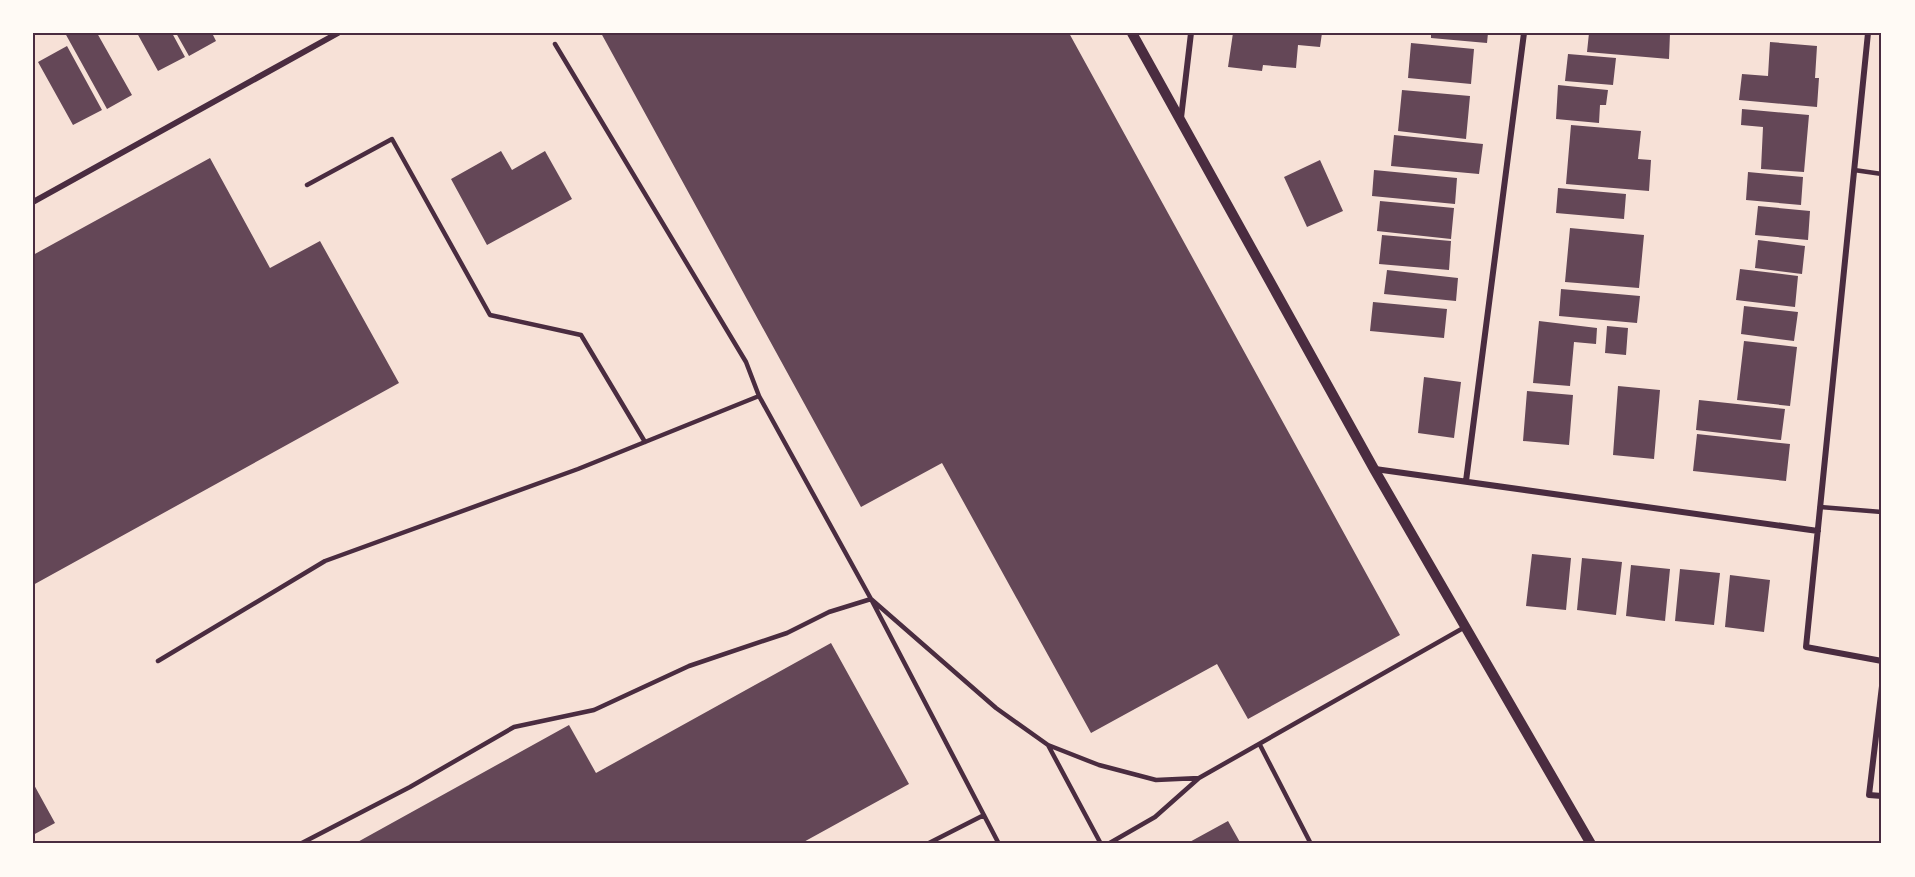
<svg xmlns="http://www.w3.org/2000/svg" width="1915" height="877" font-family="'Roboto Condensed',sans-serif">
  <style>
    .building { fill: #644757 }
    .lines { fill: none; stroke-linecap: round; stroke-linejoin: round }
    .service { stroke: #4a2c40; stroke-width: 4.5 }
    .minor { stroke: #4a2c40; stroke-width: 6 }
    .tertiary { stroke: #4a2c40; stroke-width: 10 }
    .neatline { fill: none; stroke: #4a2c40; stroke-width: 2 }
  </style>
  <rect width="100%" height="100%" fill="#f7e1d7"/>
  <path class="building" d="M65 33H97L132 95 107 109Z
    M137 33H172L185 57 158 71Z
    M176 33H212L216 41 189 56Z
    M601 33H1069L1400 635 1248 719 1217 664 1091 733 942 463 861 507Z
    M1233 33H1322L1320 47 1298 45 1296 68 1263 65 1262 71 1228 67Z
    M1431 33H1488L1487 43 1431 38Z
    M1589 33H1670L1669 59 1587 52Z
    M1770 42 1817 46 1815 78H1819L1817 107 1739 100 1742 74 1768 76Z
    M1411 43 1474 49 1471 84 1408 78Z
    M67 46 102 110 73 125 38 62Z
    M1568 54 1616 58 1613 85 1565 81Z
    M1558 85 1608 90 1606 105H1600L1599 123 1556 119Z
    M1402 90 1470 96 1466 139 1398 131Z
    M1742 109 1809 115 1804 172 1761 169 1763 127 1741 125Z
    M1571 125 1641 131 1638 159 1651 160 1649 191 1566 184Z
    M1394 135 1483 144 1479 174 1391 166Z
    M501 151 512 170 545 151 572 199 487 245 451 179Z
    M210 158 270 268 320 241 399 383 33 585V255Z
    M1320 160 1343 211 1307 227 1284 177Z
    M1374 170 1457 178 1455 204 1372 196Z
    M1748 172 1803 177 1801 205 1746 200Z
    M1558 188 1626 194 1624 219 1556 213Z
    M1380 201 1454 208 1451 239 1377 231Z
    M1758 206 1810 211 1808 240 1755 235Z
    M1570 228 1644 235 1639 288 1565 282Z
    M1382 235 1451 241 1449 270 1379 264Z
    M1758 240 1805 246 1802 274 1755 268Z
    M1740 269 1798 276 1795 307 1736 300Z
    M1387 270 1458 278 1456 301 1384 294Z
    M1561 289 1640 296 1637 323 1559 316Z
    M1373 302 1447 309 1444 338 1370 331Z
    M1744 306 1798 312 1794 341 1741 334Z
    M1539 321 1597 328 1596 344 1574 342 1570 386 1533 383Z
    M1607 326 1628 328 1626 355 1605 353Z
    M1744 341 1797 347 1790 406 1737 400Z
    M1424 377 1461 382 1454 438 1418 433Z
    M1618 386 1660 390 1654 459 1613 455Z
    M1527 391 1573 395 1569 445 1523 441Z
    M1699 400 1785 409 1781 440 1696 430Z
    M1697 434 1790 444 1786 481 1693 471Z
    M1532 554 1571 558 1566 610 1526 606Z
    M1582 558 1622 562 1616 615 1577 610Z
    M1631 565 1670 569 1665 621 1626 616Z
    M1680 569 1720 573 1714 625 1675 621Z
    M1730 575 1770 580 1764 632 1725 627Z
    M831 643 909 784 800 844H354L569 725 596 773Z
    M33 783 55 823 33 835Z
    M1228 821 1241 844H1186Z"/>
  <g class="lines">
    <path class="service" d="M555 44 746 362 759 396 871 599 999 844
      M1854 170 1882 174
      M307 185 392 139 490 315 581 335 645 442
      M1820 507 1882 512
      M158 661 325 561 578 469 759 396
      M1048 745 1101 844
      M1260 745 1311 844
      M300 844 410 787 514 727 594 710 689 666 787 633 829 612 871 599 996 708 1048 745 1099 765 1156 780 1199 778
      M927 844 984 815
      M1108 844 1155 817 1199 778 1465 627"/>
    <path class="minor" d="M1868 33 1806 647 1882 661
      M1181 118 1191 33
      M33 202 338 33
      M1375 469 1818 531
      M1466 481 1524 33
      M1882 686 1869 795 1882 796"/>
    <path class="tertiary" d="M1132 33 1374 469 1591 844"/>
  </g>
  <rect width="1915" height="877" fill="none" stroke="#fffaf5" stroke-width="69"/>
  <rect x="34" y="34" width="1846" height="808" class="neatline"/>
</svg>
